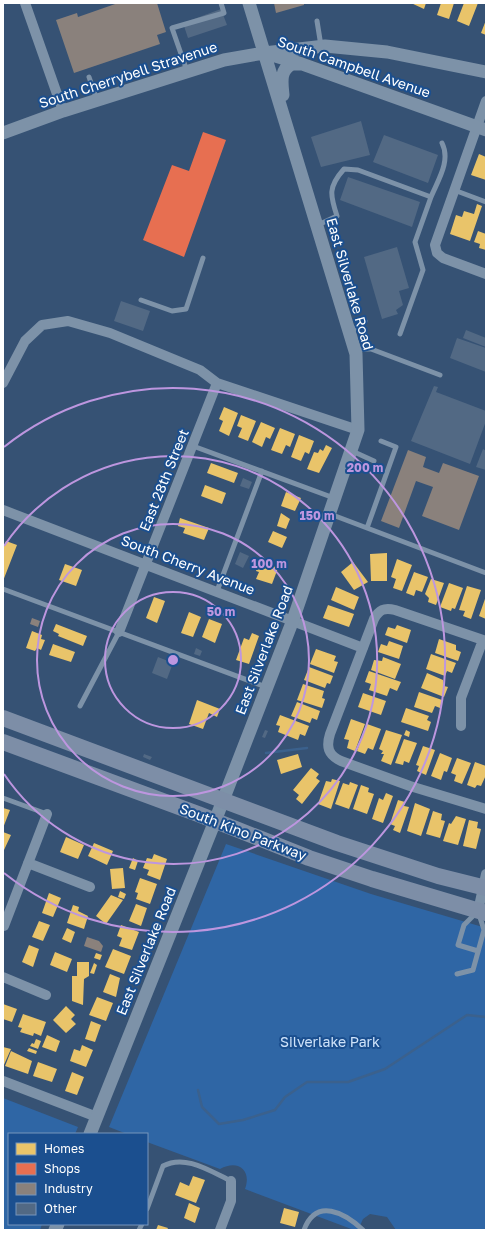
<svg xmlns="http://www.w3.org/2000/svg" width="489" height="1233" font-family="'Golos Text',sans-serif">
  <style>
    .green { fill: #2f66a5 }
    .homes { fill: #e9c46a }
    .shops { fill: #e76f51 }
    .industry { fill: #8a817c }
    .lines { fill: none; stroke-linecap: round; stroke-linejoin: round }
    .stream { stroke: #3b618d; stroke-width: 2.5 }
    .building { fill: #526984 }
    .service { stroke: #7d92a8; stroke-width: 5 }
    .minor { stroke: #7d92a8; stroke-width: 10 }
    .tertiary { stroke: #7d92a8; stroke-width: 13 }
    .primary { stroke: #7d8ea7; stroke-width: 16 }
    .ring { fill: none; stroke: #bd96df; stroke-width: 2 }
    .labels { text-anchor: middle; stroke-width: 4; stroke-linejoin: round; paint-order: stroke }
    .street-label { font-size: 14px; fill: #fff; stroke: #1b4f8f }
    .park-label { font-size: 14px; fill: #cfe3fa; stroke: #1b4f8f }
    .centre { fill: #bd96df; stroke: #1b4f8f; stroke-width: 2 }
    .ring-label { font-size: 12px; text-anchor: middle; font-weight: bold; fill: #bd96df; stroke: #1b4f8f; stroke-width: 4; stroke-linejoin: round; paint-order: stroke }
  </style>
  <rect width="100%" height="100%" fill="#365274"/>
  <path class="green" d="M226 844 371 894 486 928V1230H396L387 1217 370 1214 363 1219 358 1230H354L245 1189C252 1170 238 1159 220 1169L147 1142V1134H127L109 1127Z
    M3 1098 78 1127 75 1134H9V1224H42L40 1230H3Z"/>
  <path class="homes" d="M411 3H426L424 9Z
    M441 3H454L449 19 437 15Z
    M464 3H478L469 26 457 21Z
    M486 20V35L481 33Z
    M479 154 486 157V180L471 175Z
    M477 204 482 206 470 241 450 234 456 215 462 217 464 211 474 214Z
    M478 231 486 234V250L479 248 480 244 474 242Z
    M224 407 238 413 229 436 219 431 223 421 219 419Z
    M241 415 256 421 248 441 238 437 242 428 237 426Z
    M261 422 275 428 270 439 266 437 262 447 252 442Z
    M280 428 295 434 290 447 286 445 282 454 271 450Z
    M299 435 314 441 309 454 305 452 301 461 291 457Z
    M326 445 332 448 319 473 307 469 314 452 318 453 320 449 323 451Z
    M211 463 238 473 234 483 207 473Z
    M205 485 226 493 222 504 201 496Z
    M286 492 301 498 295 511 281 506Z
    M281 513 290 519 286 529 277 526Z
    M180 518 209 528 204 540 183 533 185 528 178 526Z
    M273 531 287 537 282 548 268 542Z
    M6 541 17 545 3 581V549Z
    M387 553V581H371L370 554Z
    M397 559 412 565 402 591 393 588 396 579 391 577Z
    M259 561 278 568 272 584 256 579 259 572 256 571Z
    M353 562 368 582 354 590 341 572Z
    M65 564 82 570 76 586 59 580Z
    M414 572 428 577 422 592 416 590 414 596 406 593Z
    M431 579 444 583 436 605 428 602 429 598 425 594Z
    M449 583 463 588 455 609 452 608 451 611 440 607Z
    M467 586 481 590 471 619 463 616 465 611 459 610Z
    M336 587 359 597 354 610 331 600Z
    M486 596V619L479 616Z
    M154 597 165 601 157 623 146 618Z
    M328 605 354 614 349 627 323 618Z
    M189 612 201 617 193 637 181 633Z
    M209 619 222 624 215 643 202 637Z
    M56 624 87 636 83 646 58 636 59 634 53 631Z
    M397 625 411 630 407 643 385 635 388 627 395 629Z
    M32 631 42 635 41 639 45 640 41 650 37 648 35 651 26 648Z
    M252 633 259 636 249 664 236 660 244 638 249 640Z
    M439 639 456 645V650L461 652 458 661 435 653Z
    M389 641 403 646 399 659 378 652 381 644 387 646Z
    M53 644 75 652 71 662 49 655Z
    M316 649 336 656 334 661 338 662 334 673 310 664Z
    M431 654 456 663 452 673 447 671 445 676 426 669Z
    M383 657 401 664 395 679 371 670 374 660 382 661Z
    M309 667 333 676 330 684 327 683 325 688 304 680Z
    M369 671 401 682 397 691 390 688 387 696 369 690 371 684 365 682Z
    M427 673 443 680 444 686 448 687 444 697 421 688Z
    M303 684 324 691 322 698 325 699 322 708 297 700Z
    M419 692 442 700 440 708 435 706 432 713 414 707Z
    M363 693 386 701 381 715 358 707Z
    M197 700 220 709 217 717 209 713 203 729 189 724Z
    M297 702 320 711 317 720 312 718 310 723 291 716Z
    M406 708 429 716 427 720 431 722 428 731 401 722Z
    M280 715 309 726 305 736 300 734 298 740 278 732 280 726 276 725Z
    M351 719 365 724 355 751 347 748 349 740 344 739Z
    M367 724 381 729 373 750 368 748 365 754 357 751Z
    M386 730 402 735 391 765 381 761 384 754H381L383 751 379 749Z
    M406 730 410 732 409 737 404 735Z
    M404 739 417 743 409 763 404 761 403 765 395 763Z
    M423 746 435 750 426 775 417 771 419 766 416 765Z
    M440 753 452 758 447 772 444 771 441 780 431 776Z
    M298 754 302 767 281 774 277 760Z
    M457 758 471 763 462 784 454 781 456 775 451 773Z
    M475 762 486 766V775L481 786 477 785 475 788 467 785Z
    M311 768 319 774 316 778 320 781 302 804 296 799 299 795 293 790Z
    M332 779 340 781 331 809 318 804 326 781 331 782Z
    M350 782 358 785 349 809 335 804 343 783 349 785Z
    M361 785 369 788 368 792 374 794 367 814 353 809Z
    M386 793 393 796 383 823 372 819 379 798 383 800Z
    M398 800 405 802 404 806 409 807 400 833 393 830 395 826 390 824Z
    M415 803 430 809 421 836 407 831Z
    M3 808 10 810 3 828Z
    M433 811 442 814 441 820 445 821 440 838 426 834Z
    M456 816 466 819 458 845 443 841 449 823 451 824Z
    M469 820 478 822 477 828 481 829 476 849 463 846Z
    M3 832 11 835 4 850 3 849Z
    M66 837 84 845 78 859 60 852Z
    M94 843 113 851 107 865 88 856Z
    M154 854 167 859 160 880 147 875 149 870 143 868 147 858 152 859Z
    M133 858 138 861 135 870 129 868Z
    M123 868 125 888 112 889 110 869Z
    M140 878 157 884 150 904 136 899 138 893 135 892Z
    M120 891 126 894 124 899 118 897Z
    M49 893 61 898 53 917 42 913Z
    M111 895 123 900 106 924 96 916Z
    M136 904 147 908 141 926 129 921Z
    M73 905 79 907 78 911 88 916 84 929 67 923Z
    M39 921 50 925 43 941 32 937Z
    M121 925 139 932 132 950 119 946 122 938 117 936Z
    M67 928 75 932 71 943 62 939Z
    M29 945 39 949 33 967 22 962Z
    M113 949 131 956 124 974 105 967Z
    M55 952 72 959 67 972 50 965Z
    M96 953 102 955 100 960 94 958Z
    M77 962H89V976L84 979 83 1005 72 1001V976H77Z
    M94 963 97 965 94 974 90 973Z
    M110 974 120 978 116 997 103 992Z
    M97 997 113 1003 106 1021 89 1015Z
    M3 1004 17 1009 12 1022 3 1019Z
    M66 1006 75 1015 71 1019 76 1024 66 1033 53 1020Z
    M23 1014 46 1022 41 1036 34 1033 33 1036 20 1032 22 1028 18 1027Z
    M91 1021 101 1025 95 1042 85 1039Z
    M47 1035 60 1041 56 1052 42 1047Z
    M36 1039 41 1041 38 1049 30 1046 32 1043 34 1044Z
    M82 1045 93 1050 86 1067 70 1061 74 1049 80 1051Z
    M3 1047 11 1049 3 1067Z
    M29 1048 37 1051 36 1054 27 1051Z
    M11 1051 32 1061 28 1074 5 1066Z
    M38 1062 57 1069 52 1082 33 1076Z
    M72 1072 84 1077 77 1095 65 1091Z
    M193 1176 205 1180 196 1203 175 1195 180 1182 189 1186Z
    M189 1203 200 1208 195 1223 184 1218Z
    M284 1208 299 1212 295 1227 280 1223Z
    M158 1225 168 1228 167 1230H156Z"/>
  <path class="shops" d="M203 132 226 140 184 257 143 240 172 165 189 171Z"/>
  <path class="industry" d="M118 3H157L166 32 157 35 160 44 74 73 56 20 77 13 78 17Z
    M274 3H304V5L276 13Z
    M408 450 426 457 423 467 439 473 443 463 479 476 459 530 422 516 433 487 416 481 399 528 381 521Z
    M32 618 40 621 38 627 30 624Z
    M87 937 99 941 103 946 101 952 84 946Z"/>
  <g class="lines">
    <path class="stream" d="M266 753 307 748
      M198 1090 202 1107 219 1124 243 1120 275 1110 285 1097 307 1082H348L385 1069 467 1015 486 1017"/>
  </g>
  <path class="building" d="M221 9 227 25 188 38 183 23Z
    M361 121 370 155 321 167 311 137Z
    M384 135 438 155 428 183 373 162Z
    M348 177 420 202 412 227 340 200Z
    M397 247 409 288 399 291 403 305 396 310 398 314 382 319 364 257Z
    M121 301 150 311 143 331 114 321Z
    M466 330 486 338V347L463 338Z
    M457 338 486 348V372L450 358Z
    M434 386 438 387 436 392 486 411V421L470 464 411 441Z
    M483 449 486 451V470L476 467Z
    M243 478 252 482 249 489 240 486Z
    M240 552 249 556 243 568 235 564Z
    M196 648 202 651 200 656 194 654Z
    M158 657 173 663 167 679 152 673Z
    M265 730 268 731 265 738 262 737Z
    M144 754 152 757 150 760 143 757Z"/>
  <g class="lines">
    <path class="service" d="M317 21 321 46
      M187 71 172 28 224 13 221 3
      M89 77 97 100
      M454 190 486 202
      M318 225 337 216C330 195 328 187 344 169L358 170 431 197C438 180 451 161 442 143
      M141 300 172 311 186 309 203 258
      M350 332 365 321
      M400 334 423 270 415 242 431 197
      M355 349H371L440 375
      M193 446 334 498
      M352 451 374 461
      M330 514 486 573
      M367 528 396 447 381 441
      M3 589 266 687
      M217 591 262 471
      M80 706 119 632
      M3 798 47 814
      M457 974 473 970 484 930 478 911 464 925 458 945 478 951
      M147 1209 163 1166C185 1154 210 1171 231 1181
      M139 1230 142 1224
      M304 1230C316 1197 345 1213 363 1230"/>
    <path class="minor" d="M25 3 63 111
      M486 101 435 245 437 253 443 258 486 274
      M3 383 25 341 42 325 68 321 110 333 200 370 217 383 358 430
      M3 510 363 648
      M119 632 217 383
      M486 641 395 610C384 607 379 610 374 619L330 734C326 747 328 755 341 761L410 786 486 809
      M461 726V698L483 640
      M28 863 90 887
      M478 911 486 874
      M4 926 47 814
      M3 977 46 995
      M3 1081 97 1117
      M220 1230 231 1201V1181"/>
    <path class="tertiary" d="M272 55 302 64 486 130
      M283 95C282 84 279 70 292 64H301
      M3 133 63 111 224 60 264 53 325 46 387 52 486 72
      M90 1134 215 821 293 620 358 430 356 354 249 3
      M55 1230 58 1224"/>
    <path class="primary" d="M3 718 337 843 438 876 486 888
      M3 742 198 814 309 858 372 879 486 913"/>
  </g>
  <g class="ring">
    <circle cx="173" cy="660" r="68"/>
    <circle cx="173" cy="660" r="136"/>
    <path d="M4 546A204 204 0 1 1 4 774"/>
    <path d="M4 447A272 272 0 1 1 4 873"/>
  </g>
  <g class="labels">
    <g class="street-label">
      <text transform="translate(354 67) rotate(19)" y="5">South Campbell Avenue</text>
      <text transform="translate(128 75) rotate(-18)" y="5">South Cherrybell Stravenue</text>
      <text transform="translate(350 284) rotate(74)" y="5">East Silverlake Road</text>
      <text transform="translate(164 480) rotate(-68)" y="5">East 28th Street</text>
      <text transform="translate(188 565) rotate(21)" y="5">South Cherry Avenue</text>
      <text transform="translate(264 650) rotate(-69)" y="5">East Silverlake Road</text>
      <text transform="translate(243 832) rotate(21)" y="5">South Kino Parkway</text>
      <text transform="translate(146 951) rotate(-68)" y="5">East Silverlake Road</text>
    </g>
    <g class="park-label">
      <text x="330" y="1047">Silverlake Park</text>
    </g>
  </g>
  <circle cx="173" cy="660" r="6" class="centre"/>
  <g class="ring-label">
    <text x="365" y="472">200 m</text>
    <text x="317" y="520">150 m</text>
    <text x="269" y="568">100 m</text>
    <text x="221" y="616">50 m</text>
  </g>
  <rect width="489" height="1233" fill="none" stroke="#ffffff" stroke-width="8"/>
  <rect x="8" y="1133" width="140" height="92" fill="#1b4f8f" stroke="#7695bc"/>
  <rect x="16" y="1143" width="20" height="12" fill="#e9c46a" stroke="#7695bc"/>
  <text x="44" y="1153" font-size="12" fill="#ffffff">Homes</text>
  <rect x="16" y="1163" width="20" height="12" fill="#e76f51" stroke="#7695bc"/>
  <text x="44" y="1173" font-size="12" fill="#ffffff">Shops</text>
  <rect x="16" y="1183" width="20" height="12" fill="#8a817c" stroke="#7695bc"/>
  <text x="44" y="1193" font-size="12" fill="#ffffff">Industry</text>
  <rect x="16" y="1203" width="20" height="12" fill="#526984" stroke="#7695bc"/>
  <text x="44" y="1213" font-size="12" fill="#ffffff">Other</text>
</svg>
